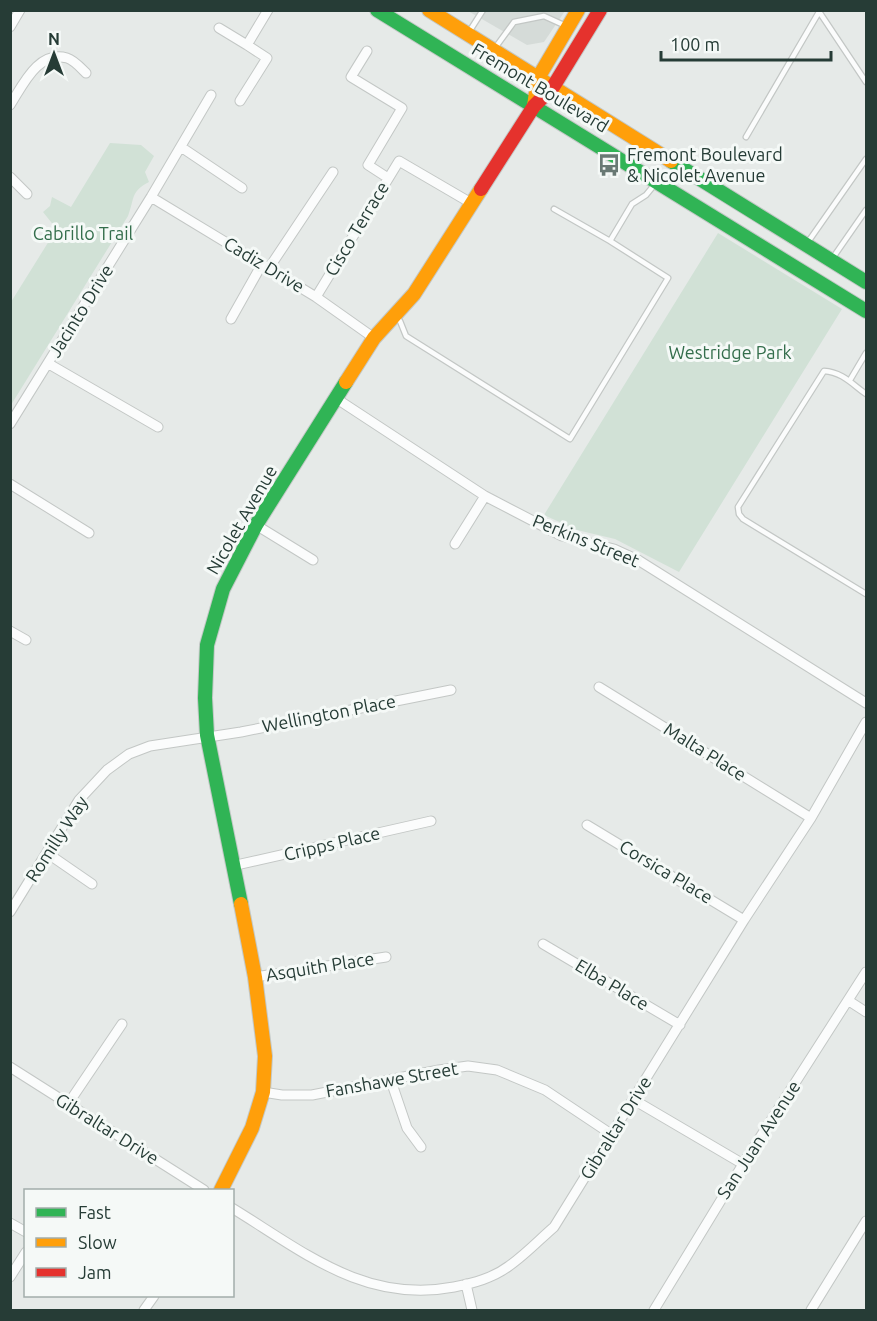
<svg xmlns="http://www.w3.org/2000/svg" width="877" height="1321" font-family="Ubuntu,sans-serif">
  <style>
    .built { fill: #d5dbd8 }
    .green { fill: #d1e1d6 }
    .lines { fill: none; stroke-linecap: round; stroke-linejoin: round }
    .lane-casing { stroke: #c3c7c5; stroke-width: 7 }
    .street-casing { stroke: #c3c7c5; stroke-width: 11 }
    .fast-casing { stroke: #c3c8c6; stroke-width: 16 }
    .slow-casing { stroke: #c3c8c6; stroke-width: 16 }
    .jam-casing { stroke: #c3c8c6; stroke-width: 16 }
    .lane { stroke: #fbfcfc; stroke-width: 4.5 }
    .street { stroke: #fbfcfc; stroke-width: 9 }
    .fast { stroke: #30b455; stroke-width: 14 }
    .slow { stroke: #ff9f0a; stroke-width: 14 }
    .jam { stroke: #e5322d; stroke-width: 14 }
    .labels { text-anchor: middle; stroke-width: 6; stroke-linejoin: round; paint-order: stroke }
    .street-label { font-size: 18px; fill: #263c36; stroke: #f5f9f7 }
    .poi-label { font-size: 18px; fill: #263c36; stroke: #f5f9f7; text-anchor: start }
    .park-label { font-size: 18px; fill: #346e4c; stroke: #f5f9f7 }
  </style>
  <rect width="100%" height="100%" fill="#e6eae8"/>
  <path class="built" d="M468 11H565L544 42 527 45Z"/>
  <path class="green" d="M110 143 141 145 154 156 145 172 149 182C130 192 135 198 128 216L11 405V302L54 233 55 227 43 212 50 206 52 197 71 207Z
    M718 233 842 309 679 572 615 539 577 530 544 515Z"/>
  <g class="lines">
    <g class="lane-casing">
      <path id="lane" d="M818 10 866 82
        M469 32 483 10
        M495 48 514 22 544 16 566 26
        M746 137 819 12
        M554 209 610 241
        M808 242 866 159
        M832 259 866 210
        M396 318 400 321 406 336 570 439 668 278 610 241 632 204 646 195 655 184
        M850 380 866 353
        M866 394C852 384 842 372 824 371L738 507 739 514 743 519 866 594"/>
    </g>
    <g class="street-casing">
      <path id="street" d="M10 27 20 10
        M219 28 247 45
        M367 51 351 77 402 108 368 165 388 178
        M240 101 267 58 247 45 268 10
        M10 105C23 85 38 50 67 58 74 60 81 68 86 73
        M181 147 242 188
        M10 177 27 194
        M151 197 316 297 374 338
        M269 268 333 172
        M316 297 399 161 471 203
        M231 319 262 264
        M49 364 158 427
        M337 399 485 496 562 536 614 549 638 560 866 703
        M10 424 151 197 211 95
        M10 484 89 533
        M256 525 313 560
        M455 544 485 496
        M10 631 26 640
        M599 687 811 818
        M587 825 744 920
        M47 853 92 884
        M232 866 431 821
        M10 912 79 800 107 770 129 754 150 746 241 732 451 690
        M543 944 680 1025
        M255 977 386 957
        M849 1001 866 1012
        M10 1067 204 1190
        M391 1081 407 1128 421 1147
        M263 1092 282 1095H312L439 1070 468 1066 497 1070 545 1090 611 1134
        M634 1100 743 1164
        M68 1104 122 1024
        M232 1208C304 1252 365 1304 454 1287 474 1283 493 1278 509 1266 525 1255 540 1239 554 1227L744 920 811 818 866 722
        M10 1223 26 1232
        M10 1277 26 1252
        M466 1284 472 1310
        M144 1310 154 1296
        M654 1310 743 1164 866 972
        M811 1310 866 1221"/>
    </g>
    <g class="fast-casing">
      <path id="fast" d="M377 10 866 311
        M671 161 866 282
        M241 904 207 735 205 698 207 645 223 589 256 525 346 382"/>
    </g>
    <g class="slow-casing">
      <path id="slow" d="M429 10 671 161
        M534 106 538 78 578 10
        M346 382 374 338 414 294 481 189
        M221 1190 252 1128 263 1092 265 1056 255 977 241 904"/>
    </g>
    <g class="jam-casing">
      <path id="jam" d="M481 189 534 106 553 87 600 10"/>
    </g>
    <use href="#lane" class="lane"/>
    <use href="#street" class="street"/>
    <use href="#fast" class="fast"/>
    <use href="#slow" class="slow"/>
    <use href="#jam" class="jam"/>
  </g>
  <defs>
    <g id="bus-bare" transform="scale(1.8)"><path d="M-5-6H5V4H4V6H2V4H-2V6H-4V4H-5ZM-3.5-4V0h7V-4ZM-3.5 1.2v1.5H-2V1.2ZM2 1.2v1.5H3.5V1.2Z" fill="#697974" stroke="#f5f9f7" stroke-width="2.5" paint-order="stroke"/></g>
  </defs>
  <g fill-rule="evenodd">
    <use href="#bus-bare" x="609" y="165"/>
  </g>
  <g class="labels">
    <g class="street-label">
      <text transform="translate(540 88) rotate(31)" y="6">Fremont Boulevard</text>
      <text transform="translate(357 229) rotate(-59)" y="6">Cisco Terrace</text>
      <text transform="translate(264 265) rotate(31)" y="6">Cadiz Drive</text>
      <text transform="translate(81 311) rotate(-58)" y="6">Jacinto Drive</text>
      <text transform="translate(242 520) rotate(-60)" y="6">Nicolet Avenue</text>
      <text transform="translate(586 541) rotate(22)" y="6">Perkins Street</text>
      <text transform="translate(329 714) rotate(-11)" y="6">Wellington Place</text>
      <text transform="translate(705 752) rotate(32)" y="6">Malta Place</text>
      <text transform="translate(57 839) rotate(-57)" y="6">Romilly Way</text>
      <text transform="translate(332 844) rotate(-13)" y="6">Cripps Place</text>
      <text transform="translate(666 872) rotate(31)" y="6">Corsica Place</text>
      <text transform="translate(320 967) rotate(-9)" y="6">Asquith Place</text>
      <text transform="translate(612 985) rotate(31)" y="6">Elba Place</text>
      <text transform="translate(392 1080) rotate(-10)" y="6">Fanshawe Street</text>
      <text transform="translate(616 1128) rotate(-58)" y="6">Gibraltar Drive</text>
      <text transform="translate(107 1129) rotate(32)" y="6">Gibraltar Drive</text>
      <text transform="translate(759 1140) rotate(-57)" y="6">San Juan Avenue</text>
    </g>
    <g class="poi-label">
      <text x="627" y="161">Fremont Boulevard<tspan x="627" dy="21">&amp; Nicolet Avenue</tspan></text>
    </g>
    <g class="park-label">
      <text x="83" y="240">Cabrillo Trail</text>
      <text x="730" y="359">Westridge Park</text>
    </g>
  </g>
  <rect width="877" height="1321" fill="none" stroke="#263c36" stroke-width="24"/>
  <rect x="24" y="1189" width="210" height="108" fill="#f5f9f7" stroke="#a2adaa" stroke-width="1.5"/>
  <rect x="36" y="1208" width="30" height="9" fill="#30b455" stroke="#a2adaa" stroke-width="1.5"/>
  <text x="78" y="1219" font-size="18" fill="#263c36">Fast</text>
  <rect x="36" y="1238" width="30" height="9" fill="#ff9f0a" stroke="#a2adaa" stroke-width="1.5"/>
  <text x="78" y="1249" font-size="18" fill="#263c36">Slow</text>
  <rect x="36" y="1268" width="30" height="9" fill="#e5322d" stroke="#a2adaa" stroke-width="1.5"/>
  <text x="78" y="1279" font-size="18" fill="#263c36">Jam</text>
  <g transform="translate(54 54)" stroke="#f5f9f7" stroke-width="4.5" paint-order="stroke">
  <path d="M0-4.5L10 22L0 15L-10 22Z" fill="#263c36"/>
  <text y="-9" font-size="16" font-weight="bold" text-anchor="middle" fill="#263c36">N</text>
  </g>
  <path d="M661 51v9h170v-9" fill="none" stroke="#263c36" stroke-width="3"/>
  <text x="670" y="51" font-size="18" fill="#263c36" stroke="#f5f9f7" stroke-width="4.5" paint-order="stroke">100 m</text>
</svg>
